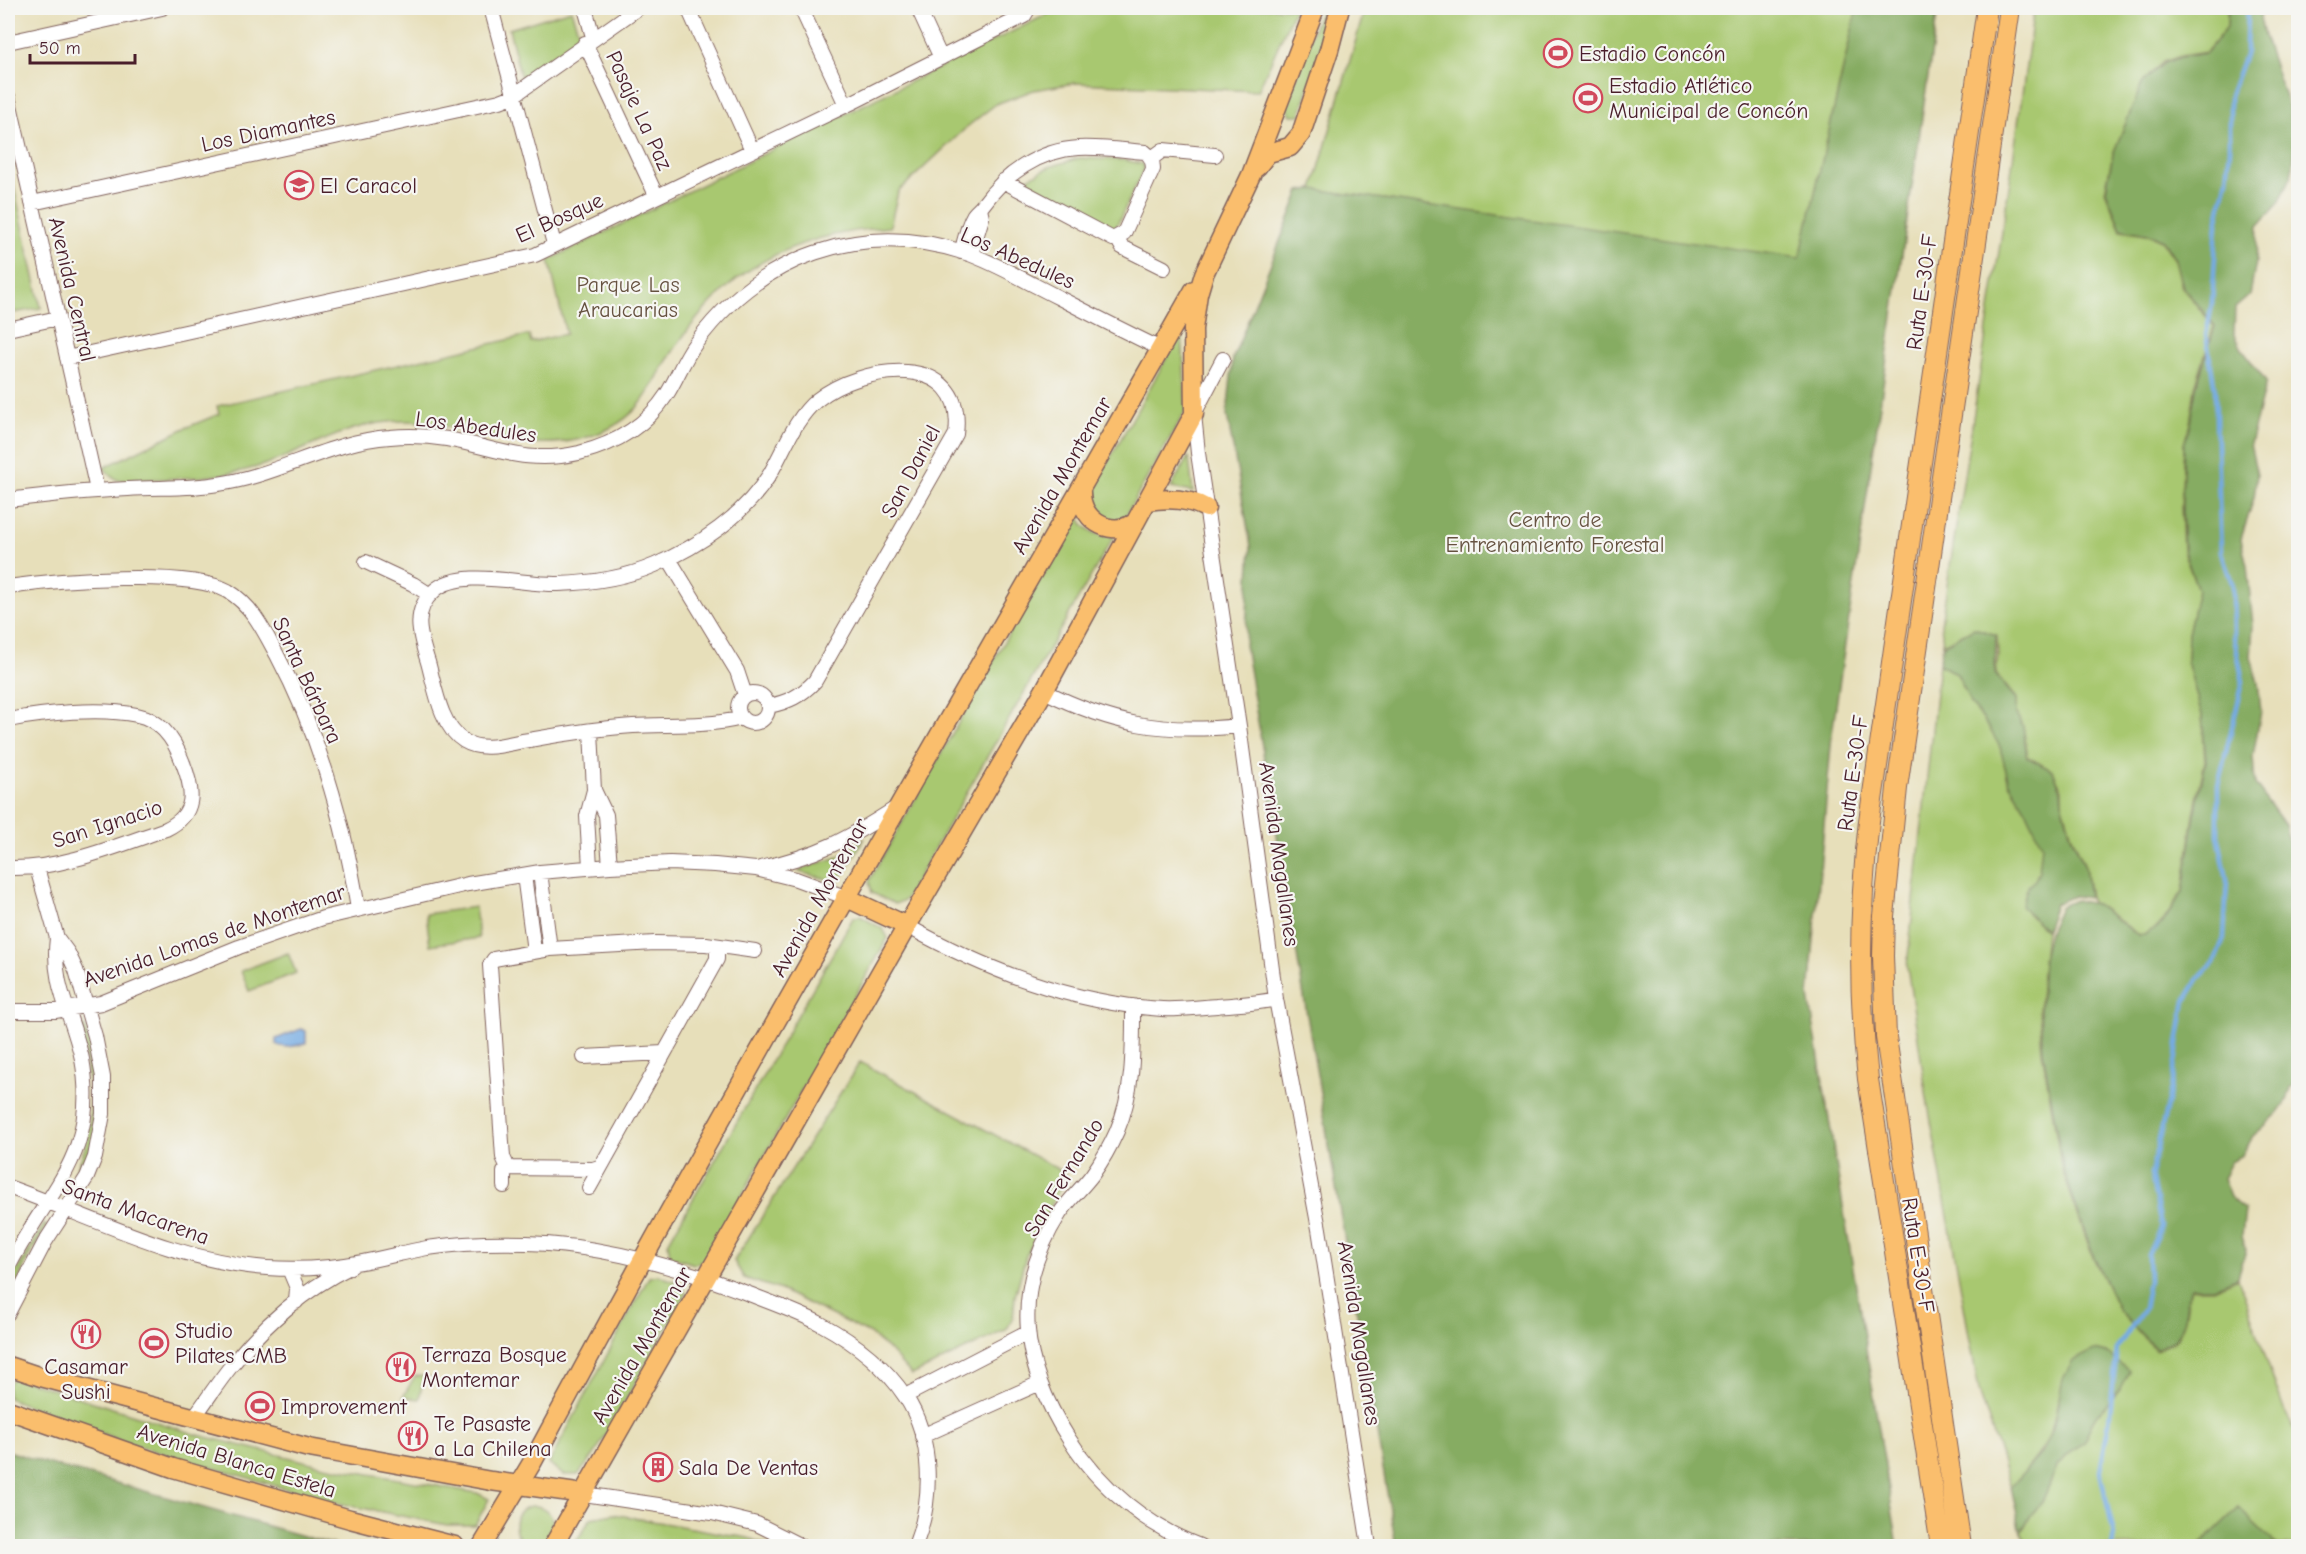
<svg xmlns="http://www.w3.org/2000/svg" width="2306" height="1554" font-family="'Comic Neue',sans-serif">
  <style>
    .green { fill: #a8c870; stroke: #79744e; stroke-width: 1.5 }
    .forest { fill: #86ac62; stroke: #686646; stroke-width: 1.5 }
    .water { fill: #75abe3; stroke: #606587; stroke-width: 1.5 }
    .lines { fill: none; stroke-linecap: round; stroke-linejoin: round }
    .stream { stroke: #75abe3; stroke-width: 4.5 }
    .minor-casing { stroke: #81625d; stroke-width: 16 }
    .major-casing { stroke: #81625d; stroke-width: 21 }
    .highway-casing { stroke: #81625d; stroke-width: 22 }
    .minor { stroke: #fff; stroke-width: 14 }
    .major { stroke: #fabe6d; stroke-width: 18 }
    .highway { stroke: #fabe6d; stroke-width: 20 }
    .labels { text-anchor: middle; stroke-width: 4.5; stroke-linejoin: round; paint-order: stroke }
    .poi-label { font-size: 22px; fill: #4a1f2b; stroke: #f6f6f2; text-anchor: start }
    .street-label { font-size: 22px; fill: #4a1f2b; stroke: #f6f6f2 }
    .park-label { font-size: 22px; fill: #665240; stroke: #f6f6f2 }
  </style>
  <rect width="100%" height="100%" fill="#f6f6f2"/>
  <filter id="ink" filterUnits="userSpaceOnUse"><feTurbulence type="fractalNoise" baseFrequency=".0167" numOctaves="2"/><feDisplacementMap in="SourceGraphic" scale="12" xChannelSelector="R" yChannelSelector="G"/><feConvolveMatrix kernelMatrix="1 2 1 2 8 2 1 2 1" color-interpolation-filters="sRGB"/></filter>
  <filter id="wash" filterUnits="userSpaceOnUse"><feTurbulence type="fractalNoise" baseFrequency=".008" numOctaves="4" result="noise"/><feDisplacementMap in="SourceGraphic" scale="24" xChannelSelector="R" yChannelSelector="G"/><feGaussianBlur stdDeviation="1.35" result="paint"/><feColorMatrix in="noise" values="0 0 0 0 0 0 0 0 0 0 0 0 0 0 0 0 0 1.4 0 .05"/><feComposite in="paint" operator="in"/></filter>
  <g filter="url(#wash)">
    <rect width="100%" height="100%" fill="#e7dfba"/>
    <path class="green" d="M1060 8H1295L1258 91 1075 83 1034 90 996 104 968 126 898 192 890 227C789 234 724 270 670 356 650 386 645 410 610 428 566 451 515 445 469 432 448 427 428 421 407 421 353 420 317 446 269 463 221 481 168 478 117 480L103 468 183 429 219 414 217 406 529 335 531 342 566 334 549 260Z
      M1321 8H1334L1300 115H1291L1286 105Z
      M1365 8H1857L1800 259 1313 189Z
      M2034 8H2227V27L2206 52 2181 56 2163 62 2143 82 2113 154 2105 191 2121 230 2152 235 2162 241 2175 260 2182 288 2214 326 2195 387 2190 424 2184 444 2181 506 2183 551 2198 590 2188 634 2187 661 2202 715 2205 761 2194 814 2183 891 2162 923 2144 935 2138 934 2096 904 2091 903 2085 866 2072 836 2062 802V790L2053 771 2028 757 2023 726 2016 714V698L1996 674 1998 654 1997 635 1974 628 1943 644 1941 624 2011 174Z
      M571 10 580 36 521 78 509 29Z
      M1079 158 1124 160 1143 164 1144 169 1116 227 1111 228 1023 183 1024 180 1049 167Z
      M8 169H10L41 308 14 313 8 282Z
      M1182 331 1186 410 1124 518 1114 521 1100 517 1088 497Z
      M1188 457 1189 459 1193 492 1171 488Z
      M1077 513C1082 529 1098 538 1114 536L905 900 895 904 872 893 869 881Z
      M1939 664 1957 674 1971 703 1988 726 2000 746 2009 783 2026 810 2042 845V860L2027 913 2046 930 2039 1010 2042 1051 2062 1169 2092 1255 2119 1311 2156 1350C2161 1347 2170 1345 2174 1341 2188 1328 2185 1304 2191 1289H2214L2238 1278 2284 1410 2298 1435V1546H2278L2238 1508 2199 1546H2028L2021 1532 2031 1515 2042 1502 2058 1464 2084 1441 2093 1420 2103 1408 2058 1401C2050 1446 2040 1454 2011 1487L1979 1391 1927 1099 1907 966Z
      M865 838 838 882 799 872 801 869 838 857Z
      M475 907 479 938 430 945 426 914Z
      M860 916 883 929 888 938 704 1262 694 1264 670 1256 668 1243 853 918Z
      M288 953 296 973 249 991 241 971Z
      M81 1025 85 1027C102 1085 106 1131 75 1185L71 1186 70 1183C101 1126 91 1087 79 1028Z
      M860 1062 1067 1174 1026 1256 1015 1296 1013 1319 1006 1330 912 1375 890 1351 870 1334 781 1290 744 1278 734 1261Z
      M44 1224 47 1226 29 1256 8 1302V1286Z
      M658 1275 682 1284 686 1294 594 1455 578 1475H563L549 1463 649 1277Z
      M415 1376 431 1377 422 1385 419 1399 403 1397Z
      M14 1377 198 1435 324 1466 477 1493 489 1499 475 1525H447L332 1502 130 1444 8 1398V1384Z
      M515 1525a19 19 0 1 1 38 0a19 19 0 1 1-38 0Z
      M613 1514 748 1538 770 1546H578L576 1542 591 1518Z"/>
    <path class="forest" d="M1857 8H1938L1832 734 1809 996 1898 1546H1396L1245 645 1251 546 1227 415 1233 358 1300 191 1313 189 1800 258Z
      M2228 8H2263L2260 17 2264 36 2288 106 2295 149 2291 177 2279 203 2258 226 2256 262 2250 295 2235 308 2234 333 2242 349 2266 382 2250 444 2257 475 2254 498 2241 539 2247 566 2253 625 2251 657 2258 683 2261 712 2253 756 2255 784 2285 825 2291 851 2298 862V1081L2291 1087 2287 1101 2279 1112 2252 1138 2242 1156 2231 1162 2223 1179 2230 1197 2245 1210 2242 1236 2246 1250 2238 1277 2214 1288H2191C2184 1304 2187 1327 2174 1340 2170 1344 2161 1346 2156 1349L2119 1311 2093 1255 2063 1169 2043 1051 2040 1011 2043 959 2049 932 2060 907 2075 900 2095 904 2138 935H2144L2162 924 2183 892 2195 814 2206 761 2202 715 2187 661 2188 634 2198 590 2184 551 2182 506 2184 444 2190 424 2196 388 2215 326 2183 287 2176 260 2163 240 2153 235 2121 229 2106 191 2113 154 2143 82 2164 63 2181 57 2206 53 2227 27Z
      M1974 628 1996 635 1995 674 2016 699V714L2023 726 2027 757 2053 771 2061 790 2062 802 2071 836 2085 867 2089 898 2073 896 2055 904 2046 930 2021 906 2028 886 2035 880 2039 871 2042 845 2026 810 2009 783 2000 747 1988 726 1971 703 1957 674 1939 664 1943 645Z
      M2094 1350 2106 1353 2130 1371 2120 1390 2093 1420 2084 1441 2058 1464 2042 1502 2031 1515 2021 1532 2011 1487 2043 1451 2053 1428 2063 1379 2073 1361Z
      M8 1451 43 1462 338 1546H8Z
      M2238 1508 2278 1546H2199Z"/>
    <path class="water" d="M301 1029 306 1031V1043C298 1046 283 1049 276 1044V1039Z"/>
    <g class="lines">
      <path class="stream" d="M2112 1546 2114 1535 2100 1472 2109 1422 2117 1348 2144 1309 2149 1281 2148 1255 2161 1226 2151 1174 2171 1088 2185 1000 2199 978 2214 963 2224 938 2227 879 2218 835V785L2243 682 2234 637 2233 586 2221 552 2215 390 2206 335 2212 304 2217 223 2227 179 2230 149V96L2246 52 2247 8"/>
    </g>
  </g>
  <g filter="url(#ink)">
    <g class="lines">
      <g class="minor-casing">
        <path id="minor" d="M491 8 554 244
          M585 8 593 37
          M688 8 752 150
          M801 8 846 105
          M918 8 941 58
          M8 42 162 8
          M585 43 656 195
          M8 96 97 490
          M1152 158 1163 150 1215 155
          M32 203 500 101 513 96 638 8
          M1117 238 1122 247 1164 268
          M961 252C965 241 967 226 973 216 975 212 980 209 982 206 1005 174 1039 150 1079 148 1101 147 1123 150 1145 152 1151 156 1153 161 1153 169L1124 233 1113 239 1003 181
          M971 254 982 218 980 209
          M8 329 58 318
          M67 358 535 255 855 101 1024 16 1029 8
          M1223 359 1194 414 1198 453 1239 726 1276 999 1319 1229 1369 1546
          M8 500C48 495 88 491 128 489 158 487 188 489 218 484 277 476 330 441 390 437 409 435 428 436 447 439 497 448 525 465 579 453 615 444 647 425 667 394 677 378 684 359 695 344 759 256 861 219 966 253 990 261 1013 274 1036 286 1077 307 1119 329 1161 349
          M669 559 737 671 745 695
          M366 562 413 584 430 595
          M8 587C55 580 188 569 228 591 252 605 264 631 277 655 319 734 344 821 358 909
          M1044 691C1113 725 1162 734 1239 726
          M738 708a15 15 0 1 1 30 0a15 15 0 1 1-30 0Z
          M742 718C706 727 670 724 633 726 598 728 563 734 529 740 508 743 484 753 464 741 440 726 435 687 428 662 420 637 411 611 434 591 460 567 523 585 558 584 590 583 625 578 655 565 699 546 744 516 770 474 784 450 795 418 817 400 860 365 967 349 956 434L815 681C801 696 788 702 769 706
          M8 720C45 713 100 707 137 715 162 720 175 741 183 763 194 791 197 814 166 829 117 846 59 870 8 868
          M594 790 606 815 610 866
          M590 867 587 816 594 790 591 731
          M760 868C817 856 848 839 896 808
          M540 872 550 949
          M524 875 534 951
          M907 926C986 970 1070 1003 1162 1009 1180 1010 1199 1007 1217 1006 1237 1004 1256 1004 1276 999
          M1133 1006C1133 1049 1134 1091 1117 1131 1110 1147 1102 1161 1092 1175 1082 1188 1070 1199 1060 1213 1010 1291 1021 1364 1069 1439 1099 1487 1148 1527 1200 1546
          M8 1011H55L101 1003 239 947 323 918 468 884 540 872 610 866 670 863 715 865 756 869 796 879 845 897
          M584 1057 664 1053
          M508 1168 593 1169 599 1167
          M504 1186V1172L508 1168 503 1157 490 965 494 959 550 949 655 943 706 944 755 951
          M8 1187C93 1217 175 1261 267 1268 297 1270 332 1268 362 1262 384 1258 405 1252 427 1248 460 1243 494 1242 527 1243 601 1245 675 1266 744 1292 769 1302 796 1311 821 1324 852 1341 885 1366 905 1396 934 1439 933 1500 915 1546
          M589 1188 717 959V946
          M8 1268C46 1191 100 1156 82 1059 73 1015 51 986 57 938
          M289 1269 297 1288 296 1302
          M8 1313 45 1242 87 1177 95 1157 103 1114V1077L95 1036 76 970 68 953 57 938 37 868
          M905 1396 1027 1333
          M194 1417C207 1400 218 1382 232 1365 263 1325 306 1288 352 1266
          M922 1436 1040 1383
          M584 1494 712 1513 757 1524 801 1546"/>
      </g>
      <g class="major-casing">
        <path id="major" d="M1257 167 1268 153 1290 147 1301 134 1329 50 1340 8
          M1081 490C1080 519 1107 537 1133 524
          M1147 501C1167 498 1188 498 1206 508
          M845 897 907 926
          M8 1366 41 1377 309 1448 491 1481 584 1494
          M8 1410 173 1468 350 1519 455 1546
          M482 1546 533 1461C745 1066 973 680 1194 290
          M553 1546 907 926 1044 691 1194 414 1193 329 1198 294 1204 274 1251 175 1315 8"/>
      </g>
      <g class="highway-casing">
        <path id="highway" d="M1941 1546 1868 1079C1858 992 1859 908 1869 821L1987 8
          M1961 1546 1886 1037 1883 956 1884 916 1897 788 2010 8"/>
      </g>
      <use href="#minor" class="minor"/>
      <use href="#major" class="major"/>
      <use href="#highway" class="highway"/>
    </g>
  </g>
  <defs>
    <g id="stadium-ring" transform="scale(1.5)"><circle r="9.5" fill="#f6f6f2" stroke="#d1495b" stroke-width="1.5"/><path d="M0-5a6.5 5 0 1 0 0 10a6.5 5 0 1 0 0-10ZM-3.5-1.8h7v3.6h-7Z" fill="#d1495b"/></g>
    <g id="school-ring" transform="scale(1.5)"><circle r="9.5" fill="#f6f6f2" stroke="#d1495b" stroke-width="1.5"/><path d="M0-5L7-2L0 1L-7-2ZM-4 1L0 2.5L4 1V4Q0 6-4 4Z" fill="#d1495b"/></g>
    <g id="restaurant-ring" transform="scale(1.5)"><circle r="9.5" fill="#f6f6f2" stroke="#d1495b" stroke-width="1.5"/><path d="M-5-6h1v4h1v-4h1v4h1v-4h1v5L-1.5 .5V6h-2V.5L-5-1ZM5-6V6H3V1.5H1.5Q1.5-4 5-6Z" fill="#d1495b"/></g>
    <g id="building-ring" transform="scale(1.5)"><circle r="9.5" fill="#f6f6f2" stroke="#d1495b" stroke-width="1.5"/><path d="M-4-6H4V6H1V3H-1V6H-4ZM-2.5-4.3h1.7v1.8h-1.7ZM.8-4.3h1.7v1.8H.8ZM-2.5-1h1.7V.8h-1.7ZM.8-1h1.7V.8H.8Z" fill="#d1495b"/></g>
  </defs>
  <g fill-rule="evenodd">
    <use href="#stadium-ring" x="1558" y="53"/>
    <use href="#stadium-ring" x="1588" y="98"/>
    <use href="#school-ring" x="299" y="185"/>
    <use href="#restaurant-ring" x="86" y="1334"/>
    <use href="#stadium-ring" x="154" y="1343"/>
    <use href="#restaurant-ring" x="401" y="1367"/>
    <use href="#stadium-ring" x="260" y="1406"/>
    <use href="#restaurant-ring" x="413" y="1436"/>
    <use href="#building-ring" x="658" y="1467"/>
  </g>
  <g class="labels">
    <g class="poi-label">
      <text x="1579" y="61">Estadio Concón</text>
      <text x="1609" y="93">Estadio Atlético<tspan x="1609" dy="25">Municipal de Concón</tspan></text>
      <text x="320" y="193">El Caracol</text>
      <text x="175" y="1338">Studio<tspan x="175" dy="25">Pilates CMB</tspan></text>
      <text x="422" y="1362">Terraza Bosque<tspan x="422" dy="25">Montemar</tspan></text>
      <text x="86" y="1374" text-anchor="middle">Casamar<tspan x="86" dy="25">Sushi</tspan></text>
      <text x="281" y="1414">Improvement</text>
      <text x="434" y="1431">Te Pasaste<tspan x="434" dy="25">a La Chilena</tspan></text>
      <text x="679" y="1475">Sala De Ventas</text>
    </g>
    <g class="street-label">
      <text transform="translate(640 110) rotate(65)" y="8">Pasaje La Paz</text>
      <text transform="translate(268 130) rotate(-12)" y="8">Los Diamantes</text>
      <text transform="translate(559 217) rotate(-24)" y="8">El Bosque</text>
      <text transform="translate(1018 257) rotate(24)" y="8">Los Abedules</text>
      <text transform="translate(73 289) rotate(77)" y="8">Avenida Central</text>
      <text transform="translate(1921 292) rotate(-82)" y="8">Ruta E-30-F</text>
      <text transform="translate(476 426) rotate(8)" y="8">Los Abedules</text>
      <text transform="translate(910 471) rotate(-62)" y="8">San Daniel</text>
      <text transform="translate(1061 475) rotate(-60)" y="8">Avenida Montemar</text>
      <text transform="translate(308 680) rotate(65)" y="8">Santa Bárbara</text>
      <text transform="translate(1852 773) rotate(-82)" y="8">Ruta E-30-F</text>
      <text transform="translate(107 823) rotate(-18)" y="8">San Ignacio</text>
      <text transform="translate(1280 854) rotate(82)" y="8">Avenida Magallanes</text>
      <text transform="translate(819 897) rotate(-61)" y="8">Avenida Montemar</text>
      <text transform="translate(214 935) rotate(-19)" y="8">Avenida Lomas de Montemar</text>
      <text transform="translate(1063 1177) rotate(-59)" y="8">San Fernando</text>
      <text transform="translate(136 1211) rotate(20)" y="8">Santa Macarena</text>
      <text transform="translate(1919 1255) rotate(81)" y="8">Ruta E-30-F</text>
      <text transform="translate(1360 1333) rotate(81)" y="8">Avenida Magallanes</text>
      <text transform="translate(641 1345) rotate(-60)" y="8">Avenida Montemar</text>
      <text transform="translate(237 1460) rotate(17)" y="8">Avenida Blanca Estela</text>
    </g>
    <g class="park-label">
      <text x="628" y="292">Parque Las<tspan x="628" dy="25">Araucarias</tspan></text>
      <text x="1555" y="527">Centro de<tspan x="1555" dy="25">Entrenamiento Forestal</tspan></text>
    </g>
  </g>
  <rect width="2306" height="1554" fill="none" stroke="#f6f6f2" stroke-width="30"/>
  <path d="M30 54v9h105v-9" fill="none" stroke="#4a1f2b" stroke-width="3"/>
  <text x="39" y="54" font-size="18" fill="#4a1f2b" stroke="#f6f6f2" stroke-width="4.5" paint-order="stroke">50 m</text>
</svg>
